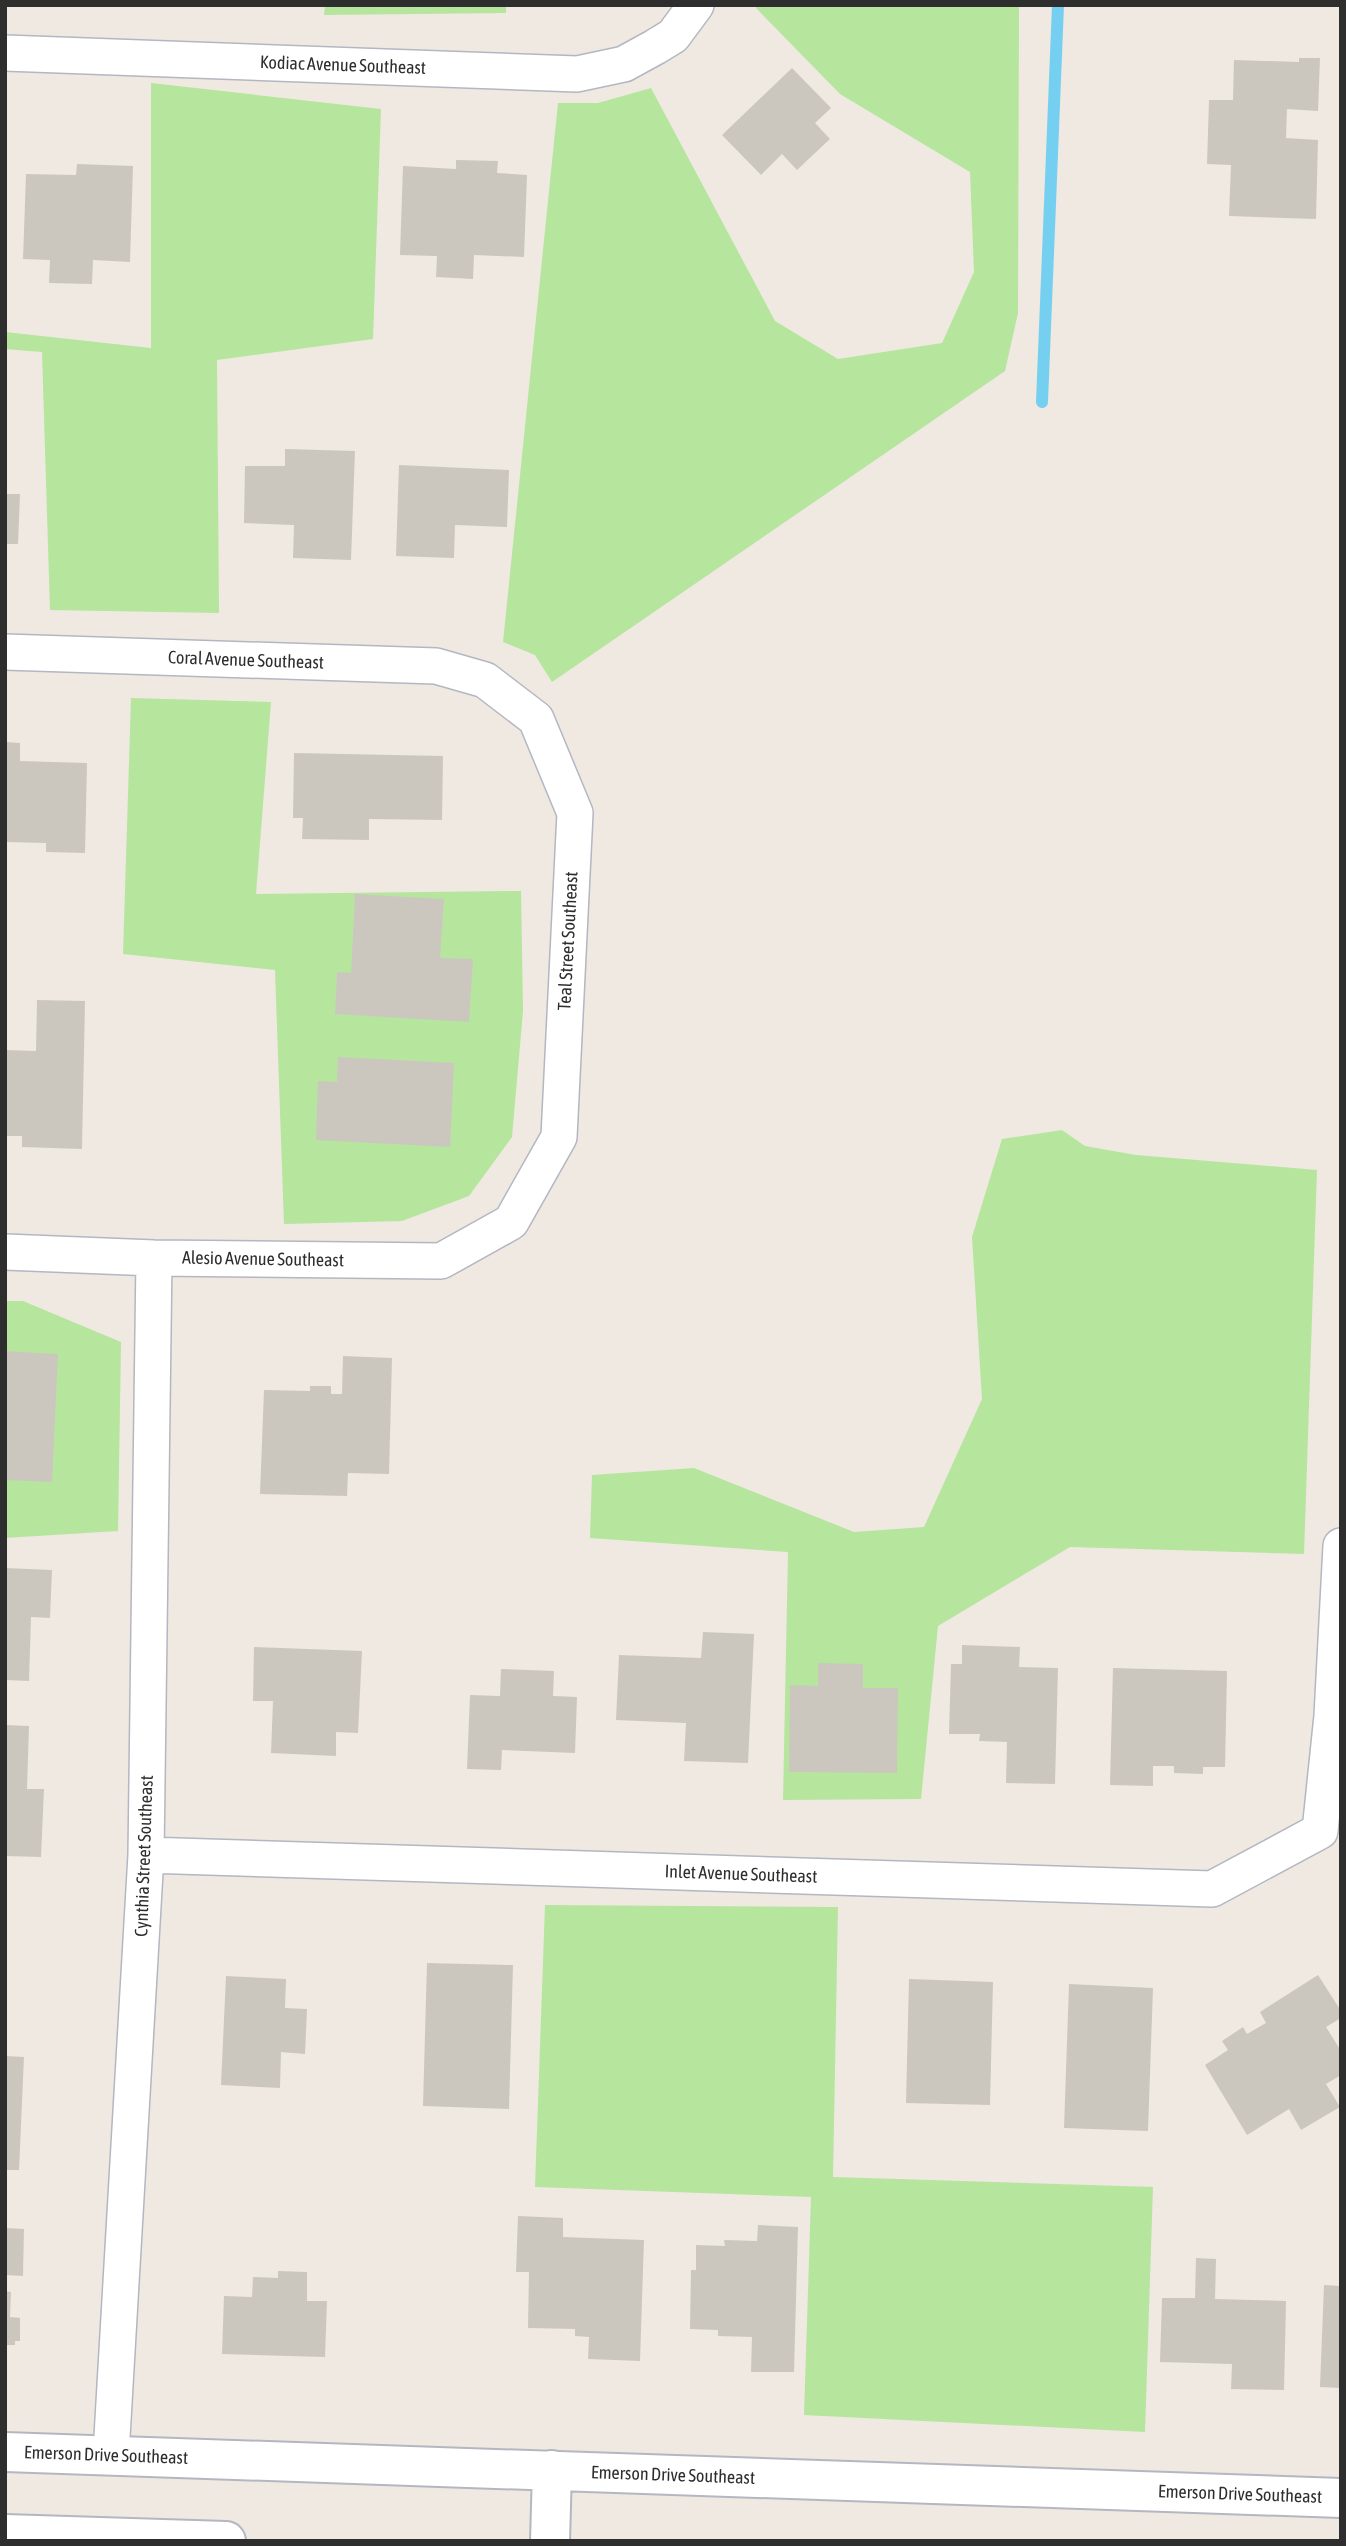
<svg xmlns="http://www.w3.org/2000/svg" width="1346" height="2546" font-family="'Asap Condensed',sans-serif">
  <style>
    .green { fill: #b6e59e }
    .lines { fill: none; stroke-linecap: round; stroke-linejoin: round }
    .stream { stroke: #75cff0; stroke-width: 12 }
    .building { fill: #cbc7bf }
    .street-casing { stroke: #b4b7c1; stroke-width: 38 }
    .secondary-casing { stroke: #b4b7c1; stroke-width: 42 }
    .street { stroke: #fff; stroke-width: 35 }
    .secondary { stroke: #fff; stroke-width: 38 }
    .labels { text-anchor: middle; stroke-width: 7; stroke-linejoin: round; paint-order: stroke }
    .street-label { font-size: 18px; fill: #2e2e2e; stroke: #fff }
  </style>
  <rect width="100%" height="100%" fill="#efe9e1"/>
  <path class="green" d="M325 5H506V13L324 15Z
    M756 5H1019L1018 313 1005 371 552 682 535 655 503 642 558 103H598L651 88 775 321 838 359 942 343 974 272 970 172 840 94 756 8Z
    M151 83 381 109 373 339 217 360 219 613 50 610 42 352 5 349V332L151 348Z
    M131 698 271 702 256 894 521 891 523 1011 512 1137 469 1196 402 1221 284 1224 275 970 123 954Z
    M1062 1130 1085 1146 1136 1155 1317 1170 1304 1554 1070 1547 938 1626 921 1799 783 1800 788 1552 590 1538 592 1475 694 1468 854 1532 924 1527 982 1399 972 1237 1002 1139Z
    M5 1301H23L121 1342 118 1531 5 1538Z
    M545 1905 838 1907 833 2177 1153 2187 1145 2432 804 2415 811 2197 535 2187Z"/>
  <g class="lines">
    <path class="stream" d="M1042 402 1058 5"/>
  </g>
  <path class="building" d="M1299 58H1320L1318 111 1287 109 1286 138 1318 140 1316 219 1229 216 1231 165 1207 164 1209 100H1233L1234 60 1299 62Z
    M792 68 831 108 815 123 830 139 797 170 782 154 761 175 722 135Z
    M456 160 498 161 497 173 527 175 524 257 474 255 473 279 436 277 437 256 400 255 403 166 456 169Z
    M77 164 133 166 130 262 93 260 92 284 49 283 50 260 23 259 26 174 76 175Z
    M285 449 355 451 351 560 293 558 294 525 244 523 245 466H285Z
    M399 465 509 470 507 527 455 525 454 558 396 556Z
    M5 494H20L18 544H5Z
    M5 742 20 743V761L87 763 85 853 46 852V843L5 842Z
    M294 753 443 756 442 820 369 819V840L302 839 303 818H293Z
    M355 894 444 899 440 958 473 959 469 1022 335 1014 337 972 351 973Z
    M37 1000 85 1001 82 1149 22 1147V1136H5V1050L36 1051Z
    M338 1057 454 1063 450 1147 316 1140 318 1081 337 1082Z
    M5 1351 58 1354 52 1482 5 1480Z
    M343 1356 392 1358 389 1474 348 1473 347 1496 260 1494 264 1390 310 1391V1386H331V1394H342Z
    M5 1568 52 1570 50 1618 31 1617 29 1681 5 1680Z
    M703 1632 754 1634 748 1763 684 1761 686 1723 616 1720 619 1655 701 1658Z
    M962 1645 1020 1647 1019 1667 1058 1668 1055 1784 1006 1783 1007 1742 979 1741 980 1734H949L951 1664H962Z
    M254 1647 362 1651 358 1733 336 1732V1756L271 1753 273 1701H253Z
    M818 1663 863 1664V1688H898L897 1773 789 1772 790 1685 818 1686Z
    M1113 1668 1227 1671 1225 1767H1203V1774L1174 1773V1766H1153V1786L1110 1785Z
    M501 1669 554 1671 553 1696 577 1697 575 1753 502 1750 501 1770 467 1769 470 1695 500 1696Z
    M5 1725 29 1726 27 1789H44L41 1857 5 1856Z
    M427 1963 513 1965 509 2109 423 2106Z
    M1318 1975 1341 2011V2018L1326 2027 1341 2051V2075L1326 2084 1340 2107 1301 2130 1289 2109 1247 2135 1205 2065 1228 2050 1222 2041 1243 2027 1247 2034 1266 2023 1260 2012Z
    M226 1976 286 1979 285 2008 307 2009 305 2054 281 2052 280 2088 221 2085Z
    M909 1979 993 1982 990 2105 906 2103Z
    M1069 1984 1153 1988 1148 2131 1064 2128Z
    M5 2056 24 2057 19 2170H5Z
    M518 2216 563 2218V2237L644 2240 640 2361 588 2359 589 2337 575 2336V2329L528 2328 529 2272H516Z
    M758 2225 798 2227 794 2372H751L752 2337 718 2336V2330L690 2329 691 2270H696V2245L725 2246 724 2240 757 2241Z
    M5 2228 24 2229 23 2276 5 2275Z
    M1196 2258 1216 2259 1215 2299 1286 2301 1284 2390 1231 2389 1232 2364 1160 2362 1162 2298H1195Z
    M278 2271 307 2272V2301H327L325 2357 222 2354 224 2296 252 2297 253 2277 278 2278Z
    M1324 2285 1341 2286V2388L1320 2387Z
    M5 2291 11 2292 10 2317 20 2318V2341H15V2345H5Z"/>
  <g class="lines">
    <g class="street-casing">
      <path id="street" d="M5 53 577 74 624 64 655 47 673 36 696 5
        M5 652 436 666 485 680 536 719 575 813 559 1137 511 1222 441 1261 154 1258 5 1252
        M146 1855 1212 1889 1320 1831 1332 1716 1341 1546
        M111 2454 146 1855 154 1258"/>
    </g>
    <g class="secondary-casing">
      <path id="secondary" d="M5 2452 1341 2498
        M5 2534 226 2541
        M550 2541 552 2470"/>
    </g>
    <use href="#street" class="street"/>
    <use href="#secondary" class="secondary"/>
  </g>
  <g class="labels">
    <g class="street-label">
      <text transform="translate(343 65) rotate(2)" y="6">Kodiac Avenue Southeast</text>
      <text transform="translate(246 660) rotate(2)" y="6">Coral Avenue Southeast</text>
      <text transform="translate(568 941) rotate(-87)" y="6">Teal Street Southeast</text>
      <text transform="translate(263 1259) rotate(1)" y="6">Alesio Avenue Southeast</text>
      <text transform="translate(144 1856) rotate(-88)" y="6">Cynthia Street Southeast</text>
      <text transform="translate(741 1874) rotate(2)" y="6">Inlet Avenue Southeast</text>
      <text transform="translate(106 2455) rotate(2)" y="6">Emerson Drive Southeast</text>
      <text transform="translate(673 2475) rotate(2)" y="6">Emerson Drive Southeast</text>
      <text transform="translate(1240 2494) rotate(2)" y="6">Emerson Drive Southeast</text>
    </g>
  </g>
  <rect width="1346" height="2546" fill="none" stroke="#2e2e2e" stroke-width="14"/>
</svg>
